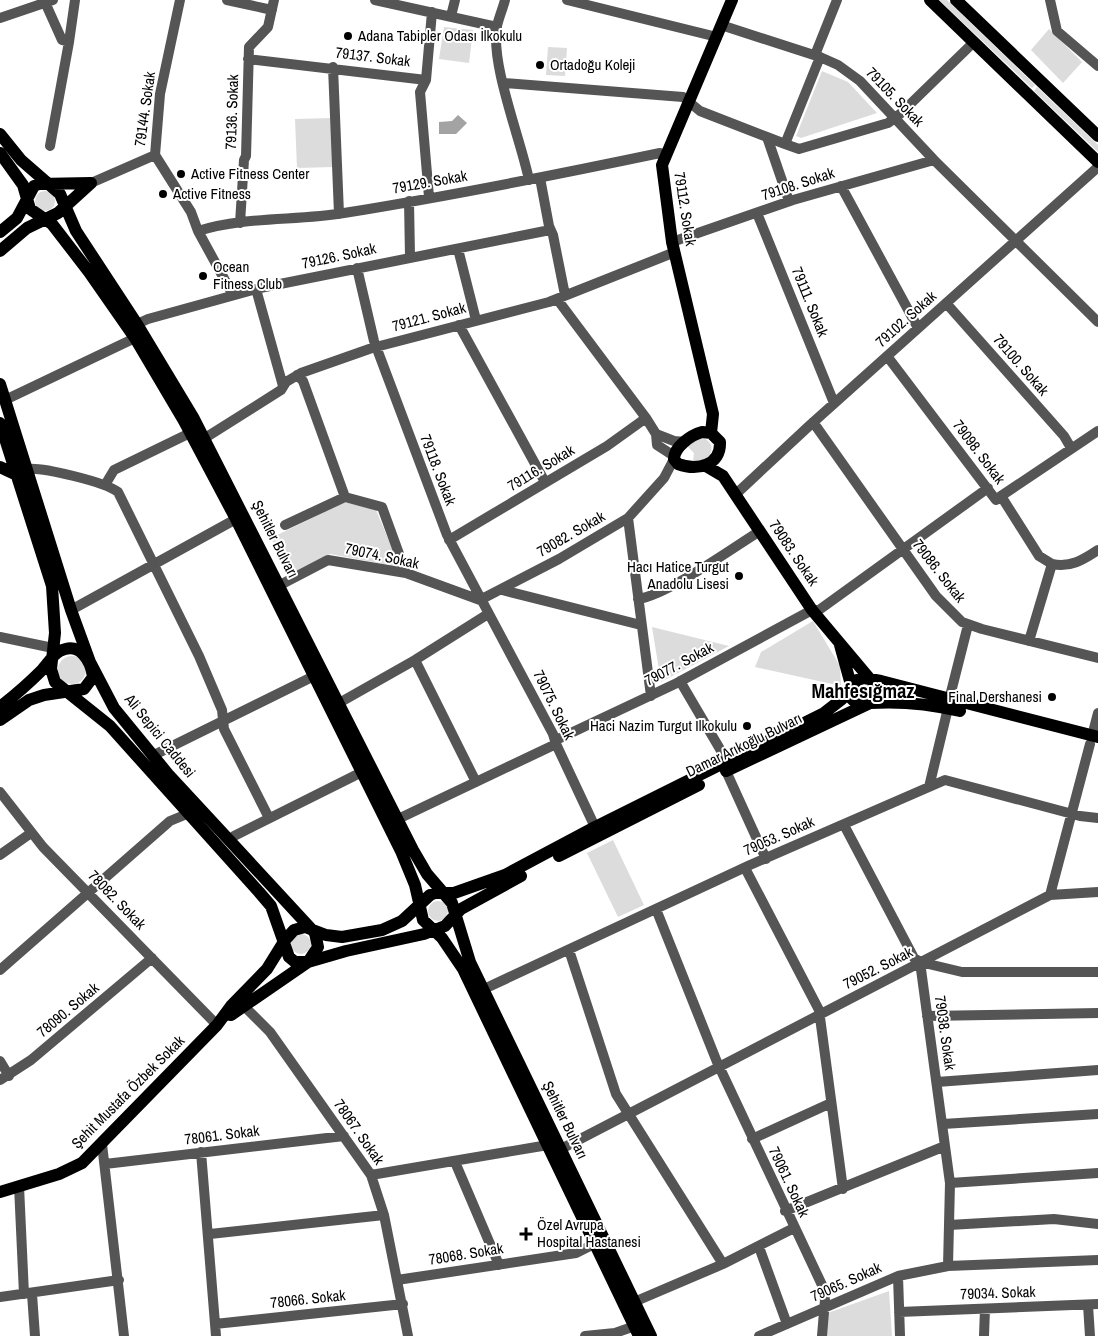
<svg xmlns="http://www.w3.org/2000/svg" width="1098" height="1336" font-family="'Archivo Narrow',sans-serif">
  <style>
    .green { fill: #dcdcdc }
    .water { fill: #a3a3a3 }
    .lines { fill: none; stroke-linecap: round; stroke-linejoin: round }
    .minor { stroke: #555; stroke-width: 10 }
    .major { stroke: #000; stroke-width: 12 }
    .poi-dot { fill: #000; stroke: #fff; stroke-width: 2 }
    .labels { text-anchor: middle; stroke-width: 4; stroke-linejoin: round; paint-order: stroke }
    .poi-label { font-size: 15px; fill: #000; stroke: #fff; text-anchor: start }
    .street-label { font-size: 15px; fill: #000; stroke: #fff }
    .district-label { font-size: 20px; font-weight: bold; fill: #000; stroke: #fff }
  </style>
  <rect width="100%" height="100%" fill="#fff"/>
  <path class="green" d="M939 0H947L1035 85 1032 88Z
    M444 27 473 30 469 63 439 59Z
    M1049 29 1082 62 1063 83 1031 50Z
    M548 47 567 48 565 76 546 75Z
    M822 71 848 82 877 113 801 138 796 136Z
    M1037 87 1098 145V152L1034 91Z
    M332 118 333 167 297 168 295 119Z
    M35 201a10 10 0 1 1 20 0a10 10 0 1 1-20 0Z
    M704 438C714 444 713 451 707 460L693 461 694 453 686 445 688 442Z
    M345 502 376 510 400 567 330 554 290 574 271 538Z
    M813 621 840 666 841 686 755 667 761 652Z
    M652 627 729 646 661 682Z
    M58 670a14 14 0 1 1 28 0a14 14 0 1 1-28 0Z
    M613 840 644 905 618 917 587 853Z
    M428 911a10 10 0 1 1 20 0a10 10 0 1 1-20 0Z
    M291 944a10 10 0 1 1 20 0a10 10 0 1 1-20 0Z
    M889 1291 892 1336H826L825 1314Z"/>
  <path class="water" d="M458 115 467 123 456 134H439V122L452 121Z"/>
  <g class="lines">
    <path class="minor" d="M44 0 62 40 69 42 50 146
      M227 0 272 10
      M375 0 497 27
      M505 0C503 8 499 17 497 26 490 64 521 140 529 180
      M567 0 717 37
      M1050 0 1057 31 1098 66
      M451 16 455 0
      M0 18 53 0
      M721 25 820 57 838 65 860 81 934 160 1098 322
      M69 42 75 0
      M815 55 837 0
      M248 59 426 80 432 12
      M333 67 339 214
      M426 80 420 92 429 197
      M504 83 683 97 700 111 767 137 789 201
      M767 137 785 144 820 57
      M785 144 799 149 888 123 900 114 974 42
      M155 155 191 212 198 231 233 295
      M540 178 549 226 553 235 565 295
      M91 183 155 155 160 94 180 0
      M841 186 918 328
      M409 201 410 257
      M757 213 834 403
      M240 223 244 160 246 156 249 47 268 27 274 0
      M198 231C245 216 297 221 344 213 450 196 555 175 660 153L663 158
      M672 242 793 200 934 160
      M458 249 476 320
      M357 268 374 341 447 535 553 734 556 744 595 827
      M256 289 283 386
      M557 299 646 418 656 434 657 445 674 456
      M946 303 1064 436 1071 448
      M137 324 148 319 260 288 550 230
      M459 325 545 482
      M887 356 996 500 1001 496 1039 556 1052 564 1029 641
      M297 375 303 381 345 497
      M5 400 135 338
      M813 422 936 596 962 622 982 629 1098 658
      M656 434 674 441 685 442
      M205 438 281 390 286 382 301 373 372 348 549 302 675 252
      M27 469C43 467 105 482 118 492L199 656 222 710 224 729 269 818
      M105 485 114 470 190 433
      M736 494 809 426 1098 167
      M1001 496 1098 431
      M628 518 651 696
      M285 525 345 497 382 507 406 573
      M449 540 607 446 646 418
      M1052 564C1070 568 1083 560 1098 550
      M280 585 328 560 406 573 480 600
      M502 590 641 625
      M638 599C669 594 731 549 760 531
      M480 600 559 559 628 518 664 478 674 459
      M71 610 236 519
      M0 637 53 648
      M415 660 476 782
      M680 681 727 761
      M949 700 968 625
      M339 703 415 660 488 614
      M1092 736 1098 713
      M556 740 677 683 812 610H819L988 488
      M152 756 314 676
      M726 771 766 859
      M929 787 948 708
      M0 792 43 847 217 1025
      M398 819 556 744
      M844 825 914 958 920 962 950 1183 948 1266
      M229 841 234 836 362 772
      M0 855 31 833
      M745 868 819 1010 843 1189
      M1050 895 1090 744
      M656 909 717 1062 822 1285 825 1300 822 1336
      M569 950 616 1094 723 1264
      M920 962 962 972H1098
      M0 970 170 821 187 814
      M484 989 750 865 945 780 1080 816 1098 818
      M240 1002 270 1032 371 1175 384 1215 408 1336
      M927 1016 1098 1013
      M0 1061 9 1076
      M0 1080 31 1060 152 958
      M937 1082 1098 1070
      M943 1124 1098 1114
      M752 1139 831 1103
      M102 1144 124 1336
      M561 1149 1050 895 1098 892
      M201 1152 216 1336
      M455 1162 499 1265
      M105 1164 344 1136
      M371 1175 548 1145
      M950 1183 1098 1173
      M19 1186 24 1294
      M785 1211 945 1146
      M949 1225 1054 1219 1098 1224
      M210 1234 384 1215
      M759 1247 787 1324
      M898 1276 900 1336
      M397 1280 576 1253 596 1243
      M32 1294 35 1336
      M0 1297 119 1280
      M634 1302 723 1264 794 1228
      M1088 1305 1090 1336
      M899 1312 1098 1304
      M215 1324 403 1304
      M585 1336 615 1333 635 1326
      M759 1336 898 1276 948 1266 1098 1260
      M984 1336 985 1309"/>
    <path class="major" d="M930 0 1098 162
      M956 0 1098 136
      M0 134 21 160 60 194 76 231 137 324 193 417 413 850 427 874 452 903 470 962 651 1336
      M0 153 23 185 30 209 52 224 89 272 135 338 184 421 236 519 401 851 415 885 423 920 442 938 463 969 639 1336
      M0 232 17 218 34 186 39 184 91 183
      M0 251 27 228 58 213 91 183
      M0 384 71 610 90 662 114 708 168 774 315 933 318 947 308 962H295L289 957 271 906 259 892 110 726 55 682 51 669 55 633 52 586 0 423
      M702 432 711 433 720 442C721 466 697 471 678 464L674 459C674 447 691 435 702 432Z
      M711 433 713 414 672 242 662 165 732 0
      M706 466 723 476 812 610 875 685 877 693 870 703 857 704 851 698V685L840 645
      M0 467 17 475
      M0 707C14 696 28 684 41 671 47 665 53 654 60 651 80 641 91 661 93 677L84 689 44 695 29 700 0 720
      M726 771 870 703C900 701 930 704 960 711
      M559 856 699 785
      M231 1015 308 962 346 951 424 934 445 926 461 909 521 876
      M0 1192 59 1174 82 1163 217 1025 231 1006 267 969 285 940 294 930 305 927 326 935 342 937 382 930 402 921 430 895 435 893H454L505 875 595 827 824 713 842 699 857 680 864 678 881 681 1098 737"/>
  </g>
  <g class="poi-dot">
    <circle cx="348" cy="36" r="5"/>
    <circle cx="540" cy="65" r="5"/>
    <circle cx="181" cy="174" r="5"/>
    <circle cx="163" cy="194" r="5"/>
    <circle cx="203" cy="276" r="5"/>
    <circle cx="739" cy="576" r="5"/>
    <circle cx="1052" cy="697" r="5"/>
    <circle cx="747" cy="726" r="5"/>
    <path d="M523.5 1226.5h5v5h5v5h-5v5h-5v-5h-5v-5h5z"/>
  </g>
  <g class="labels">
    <g class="poi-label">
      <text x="358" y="41">Adana Tabipler Odası İlkokulu</text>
      <text x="550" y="70">Ortadoğu Koleji</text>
      <text x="191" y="179">Active Fitness Center</text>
      <text x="173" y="199">Active Fitness</text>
      <text x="213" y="272">Ocean<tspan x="213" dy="17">Fitness Club</tspan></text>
      <text x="729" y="572" text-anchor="end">Hacı Hatice Turgut<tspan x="729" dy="17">Anadolu Lisesi</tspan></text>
      <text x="1042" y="702" text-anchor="end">Final Dershanesi</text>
      <text x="737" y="731" text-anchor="end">Haci Nazim Turgut Ilkokulu</text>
      <text x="537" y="1230">Özel Avrupa<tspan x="537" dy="17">Hospital Hastanesi</tspan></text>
    </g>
    <g class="street-label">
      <text transform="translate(373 57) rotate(7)" y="5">79137. Sokak</text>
      <text transform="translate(895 97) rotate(46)" y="5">79105. Sokak</text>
      <text transform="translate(145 109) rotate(-82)" y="5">79144. Sokak</text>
      <text transform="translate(232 112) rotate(-88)" y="5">79136. Sokak</text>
      <text transform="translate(430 182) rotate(-10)" y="5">79129. Sokak</text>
      <text transform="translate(798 184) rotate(-18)" y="5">79108. Sokak</text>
      <text transform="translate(685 209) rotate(81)" y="5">79112. Sokak</text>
      <text transform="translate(339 256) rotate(-12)" y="5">79126. Sokak</text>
      <text transform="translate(810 302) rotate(68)" y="5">79111. Sokak</text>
      <text transform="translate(429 317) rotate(-15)" y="5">79121. Sokak</text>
      <text transform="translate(906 319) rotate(-42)" y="5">79102. Sokak</text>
      <text transform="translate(1021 365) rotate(49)" y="5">79100. Sokak</text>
      <text transform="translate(979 452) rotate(53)" y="5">79098. Sokak</text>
      <text transform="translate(541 468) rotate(-31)" y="5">79116. Sokak</text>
      <text transform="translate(438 470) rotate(69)" y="5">79118. Sokak</text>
      <text transform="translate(571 534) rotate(-30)" y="5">79082. Sokak</text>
      <text transform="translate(275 539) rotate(63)" y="5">Şehitler Bulvarı</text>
      <text transform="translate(794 553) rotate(56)" y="5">79083. Sokak</text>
      <text transform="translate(382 556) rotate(12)" y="5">79074. Sokak</text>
      <text transform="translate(939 571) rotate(52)" y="5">79086. Sokak</text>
      <text transform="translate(679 664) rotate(-28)" y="5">79077. Sokak</text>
      <text transform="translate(554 705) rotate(64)" y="5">79075. Sokak</text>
      <text transform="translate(160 736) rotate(51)" y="5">Ali Sepici Caddesi</text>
      <text transform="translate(744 745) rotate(-26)" y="5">Damar Arıkoğlu Bulvarı</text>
      <text transform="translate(779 836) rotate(-24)" y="5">79053. Sokak</text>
      <text transform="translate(117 900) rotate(46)" y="5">78082. Sokak</text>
      <text transform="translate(878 968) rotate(-27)" y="5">79052. Sokak</text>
      <text transform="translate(68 1010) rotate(-40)" y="5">78090. Sokak</text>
      <text transform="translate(945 1033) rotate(82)" y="5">79038. Sokak</text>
      <text transform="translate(128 1092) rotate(-45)" y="5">Şehit Mustafa Özbek Sokak</text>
      <text transform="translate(565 1120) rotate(64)" y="5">Şehitler Bulvarı</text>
      <text transform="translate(359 1132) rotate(55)" y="5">78067. Sokak</text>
      <text transform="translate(222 1135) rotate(-7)" y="5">78061. Sokak</text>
      <text transform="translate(789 1182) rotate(65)" y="5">79061. Sokak</text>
      <text transform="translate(466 1254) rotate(-9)" y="5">78068. Sokak</text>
      <text transform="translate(846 1282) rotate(-24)" y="5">79065. Sokak</text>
      <text transform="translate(998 1293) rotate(-2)" y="5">79034. Sokak</text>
      <text transform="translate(308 1299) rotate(-6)" y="5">78066. Sokak</text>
    </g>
    <g class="district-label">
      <text x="863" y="698">Mahfesığmaz</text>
    </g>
  </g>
</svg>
